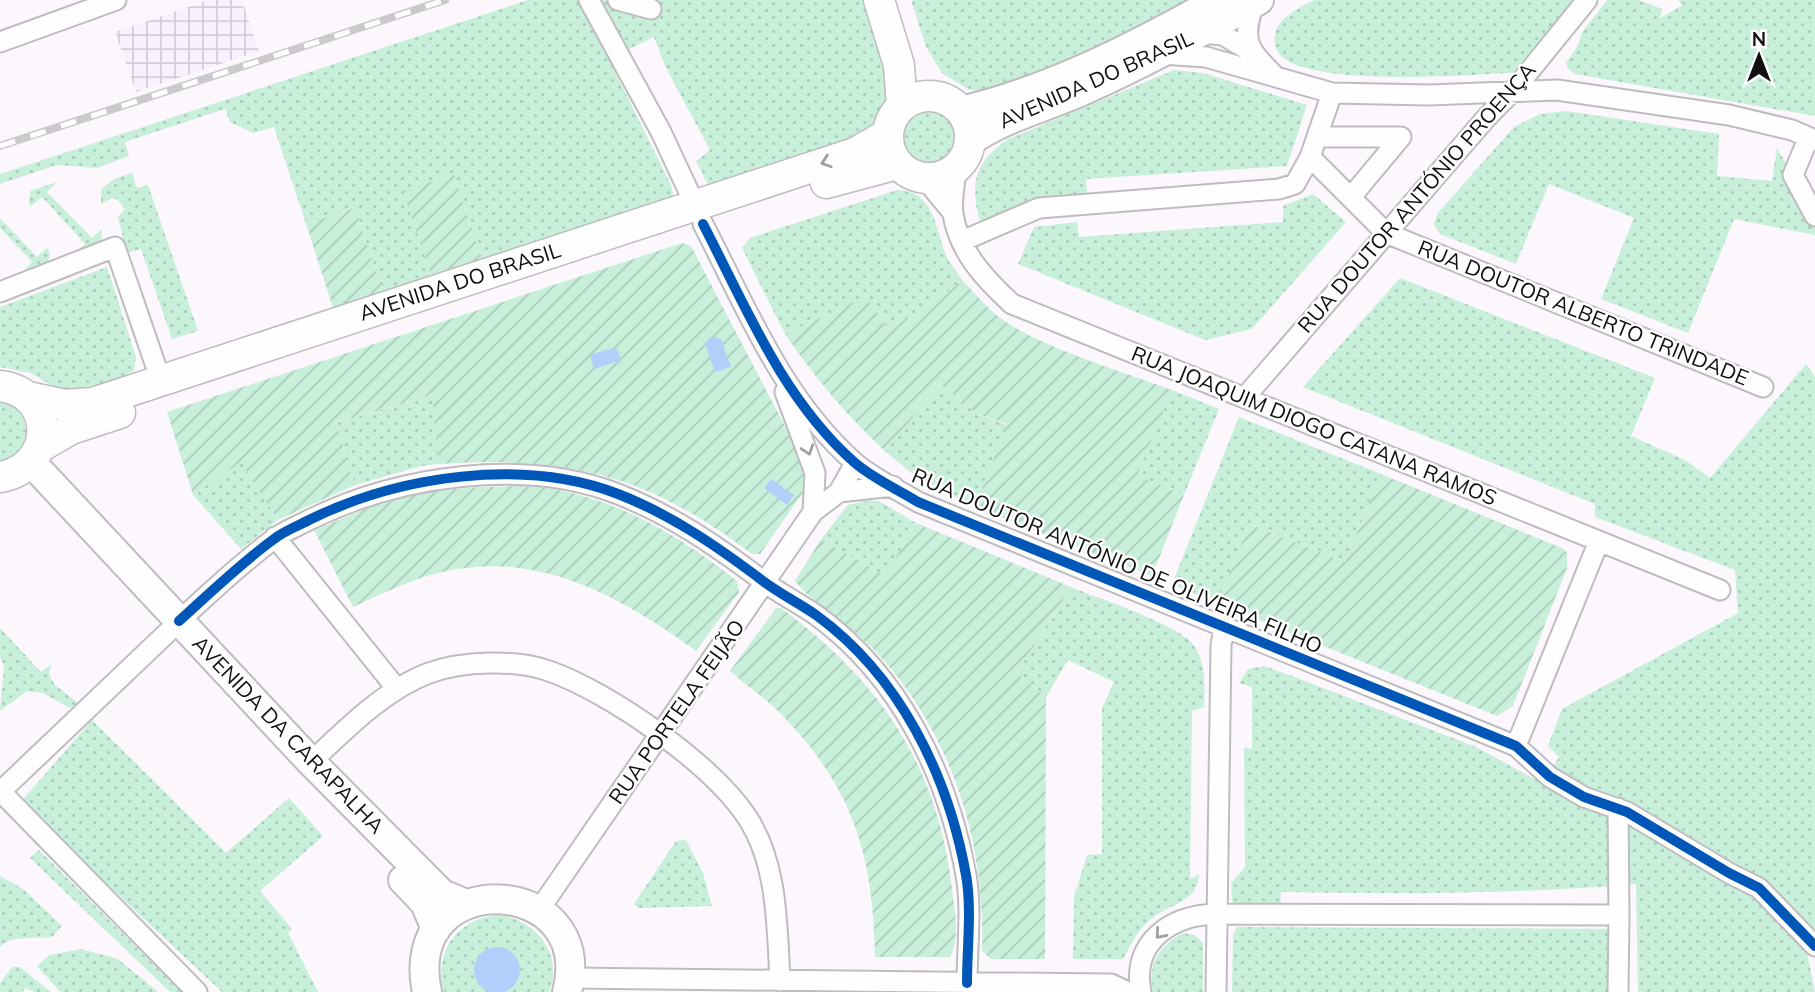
<svg xmlns="http://www.w3.org/2000/svg" width="1815" height="992" font-family="Mulish,sans-serif">
  <style>
    .industrial { fill: url(#industrial-grid) }
    .grass { fill: url(#grass-dots) }
    .garden { fill: url(#garden-furrows) }
    .water { fill: #b0d0fb }
    .lines { fill: none; stroke-linecap: round; stroke-linejoin: round }
    .street-casing { stroke: #bfbcbf; stroke-width: 23 }
    .secondary-casing { stroke: #bfbcbf; stroke-width: 32 }
    .primary-casing { stroke: #bfbcbf; stroke-width: 33 }
    .street { stroke: #fffeff; stroke-width: 19 }
    .secondary { stroke: #fffeff; stroke-width: 28 }
    .primary { stroke: #fffeff; stroke-width: 30 }
    .rail-casing { stroke: #cbc9cb; stroke-width: 8 }
    .rail { stroke: #fff; stroke-width: 5; stroke-dasharray: 16; stroke-linecap: butt }
    .cycleway-casing { stroke: #fff; stroke-width: 15 }
    .cycleway { stroke: #0057b8; stroke-width: 10 }
    .oneway { stroke: #a09ea0 }
    .labels { text-anchor: middle; stroke-width: 5; stroke-linejoin: round; paint-order: stroke }
    .street-label { font-size: 21px; fill: #110f11; stroke: #fff }
  </style>
  <defs>
    <pattern id="industrial-grid" width="8" height="8" patternUnits="userSpaceOnUse" patternTransform="scale(1.75)"><rect width="8" height="8" fill="#f8f0fe"/><path d="M0 4h8M4 0v8" fill="none" stroke="#d4cdd9"/></pattern>
    <pattern id="grass-dots" width="8" height="8" patternUnits="userSpaceOnUse" patternTransform="scale(1.75)"><rect width="8" height="8" fill="#c7efda"/><path d="M2 2h.1M6 6h.1" fill="none" stroke="#aaccba" stroke-width="1.8" stroke-linecap="round"/></pattern>
    <pattern id="garden-furrows" width="10" height="10" patternUnits="userSpaceOnUse" patternTransform="scale(1.75)"><rect width="10" height="10" fill="#c7efda"/><path d="M-1 1l2-2M0 10L10 0M9 11l2-2" fill="none" stroke="#aaccba"/></pattern>
  </defs>
  <rect width="100%" height="100%" fill="#fcf7fc"/>
  <path class="industrial" d="M209 0H242L259 51 136 92 115 32Z"/>
  <path class="grass" d="M528 0H578L583 7 671 185 674 198 483 262 454 174 404 191 432 279 384 296 355 208 306 224 274 127 253 133 230 122 225 109 125 142 129 156 97 168 57 165 0 184V174Z
    M602 0H869C884 48 910 105 857 138L719 185H708L696 161 710 150 665 66 654 37 627 50Z
    M911 0H1197L1071 61 985 94 966 88 942 73 926 47Z
    M1314 0H1587L1527 72C1488 73 1283 93 1275 45 1271 20 1296 10 1314 0Z
    M1607 0H1639L1662 9 1660 18 1683 5 1678 0H1815V116L1575 74 1568 69 1566 63 1578 45 1582 32Z
    M1174 70 1203 73 1307 105 1287 166 1086 179 1087 194 1037 197 980 222C970 184 974 164 1006 140Z
    M902 137a27 27 0 1 1 54 0a27 27 0 1 1-54 0Z
    M1566 111 1719 134 1717 176 1772 181 1777 148 1815 213V235L1734 219 1688 333 1601 299 1634 218 1549 184 1516 264 1440 234 1434 224 1437 214 1514 127 1540 114Z
    M132 173 137 188 148 185 198 331 172 339 141 249 127 253 118 217 125 209 118 200 112 198 101 204V189L116 178Z
    M57 182 47 192 92 238 102 229 101 244 75 253 85 244 42 197 31 206 29 204 30 191Z
    M897 190C934 191 935 226 945 253 949 263 957 272 963 281L889 330 866 298 785 334 742 248 750 238Z
    M1313 194 1346 222 1252 329 1205 340 1018 264 1034 227 1077 222 1079 237 1283 222V206Z
    M0 218 37 257 47 248 50 253 48 263 32 272 22 273 32 262 0 228Z
    M107 267 136 357 134 371 107 383 68 390 56 388 31 373 0 367V307Z
    M1400 278 1655 378 1631 436 1685 460 1710 478 1806 364 1815 377V927L1804 937 1815 992H1638L1636 884C1518 894 1400 894 1281 892L1280 908 1238 905 1232 902 1231 883 1245 867 1244 747 1252 749V687L1239 683 1248 669 1264 666 1292 676 1476 747 1542 783 1559 757 1548 746 1562 709 1738 613 1735 570 1595 517V504L1303 387Z
    M940 384 977 414 1007 425 975 507 914 475 885 451Z
    M1172 390 1219 409 1184 495 1136 476Z
    M433 395 438 464 422 466 355 485 336 423Z
    M0 401C35 410 34 451 0 461Z
    M1239 417 1381 474 1345 562 1249 524 1217 603 1172 584Z
    M241 461 278 520 241 549 193 495Z
    M869 500 881 502 916 523 885 577 821 539 848 505Z
    M1071 587C1099 599 1175 623 1193 644 1206 661 1205 687 1204 707L1192 711 1190 879 1199 874C1198 903 1170 903 1151 919 1138 930 1131 944 1123 959H1073L1074 897 1087 855 1102 854V708L1114 682 1068 660 1046 697 1017 673Z
    M0 628 41 672 51 664 49 675 55 685 78 703 70 708 43 693 27 691 0 711 4 666 0 657Z
    M92 720 226 853 289 798 323 836 260 891 292 929 288 933 318 992H222L20 803Z
    M686 840 703 873 712 906 639 908 634 904 676 841Z
    M39 850 181 992H170L30 858Z
    M0 876 23 889 62 926 52 937C37 939 9 935 0 947Z
    M499 915C536 920 564 954 549 992H444C433 952 457 918 499 915Z
    M1237 927 1608 929 1609 992H1232L1233 935Z
    M1183 933 1195 935 1203 943V992H1153C1147 965 1159 945 1183 933Z
    M81 949 118 959 158 992H60L37 966 49 955Z
    M12 967H20L51 992H34L25 988 23 992H0V983Z"/>
  <path class="garden" d="M454 174 483 262 432 279 403 191Z
    M355 208 384 296 334 311 306 224Z
    M682 243 691 246 800 455 806 474 804 491 760 554H752C646 474 569 456 438 464L432 395 336 423 355 485 278 520 241 462 193 495 167 412Z
    M963 281C976 294 987 309 1002 319 1042 348 1124 372 1172 390L1137 476 1184 495 1152 576 975 507 1007 424 977 414 940 384 885 451C846 415 815 378 785 334L866 297 889 330Z
    M1381 474 1562 548 1567 552V568L1513 706 1497 716 1217 603 1249 524 1345 562Z
    M478 487C498 487 519 485 538 487 614 496 679 535 737 581L739 592 696 651C620 596 535 548 438 573 409 580 380 595 353 607L314 530 368 508 424 492Z
    M916 523 1071 587 1017 673 1046 697 1045 959H991L982 951C986 843 952 735 879 655 854 627 818 609 795 581L821 539 885 576Z
    M776 608H781C880 681 937 764 952 888 954 909 961 937 950 957H875C873 853 853 787 779 712 764 697 745 685 730 671Z"/>
  <path class="water" d="M711 337 721 339 731 367 715 372 705 344Z
    M613 348 618 350 621 360 594 369 590 355Z
    M771 479 794 495 787 505 764 488Z
    M474 970a23 23 0 1 1 46 0a23 23 0 1 1-46 0Z"/>
  <g class="lines">
    <g class="street-casing">
      <path id="street" d="M589 0 661 132 695 205
        M618 0 651 9
        M1254 2C1242 41 1246 47 1274 75
        M1200 33 1223 35 1250 51
        M0 42 116 0
        M1162 54 1206 57 1332 93 1429 95 1557 90 1729 115 1792 130 1815 140
        M1317 137H1401L1351 197
        M1808 139 1793 175 1815 216
        M1310 157 1386 233 1763 387
        M956 169C955 183 951 200 953 214 959 252 985 279 1012 304L1720 590
        M925 179 953 213
        M703 224C746 307 782 398 854 462 872 478 897 489 918 502L1516 746 1550 777 1584 797 1627 812 1729 873 1759 888 1815 946
        M962 241 1039 208 1279 189 1295 184 1310 157 1332 93
        M0 292 115 247 161 381
        M785 392 815 473 813 512
        M1246 396 1487 117 1514 90 1587 0
        M839 492 893 486
        M275 537 397 689
        M179 621C210 593 241 563 274 539 284 531 298 526 309 520 398 476 523 457 618 494 672 515 718 547 763 581 780 594 799 603 816 615 900 676 948 775 966 875 972 908 967 948 967 983
        M1516 746 1599 541
        M311 762C345 730 384 690 429 673 462 661 516 659 549 671 609 692 711 763 747 817 778 864 777 927 780 981
        M0 791 197 992
        M1 791 168 632
        M1618 808 1619 915
        M539 910 813 512 839 492 855 463
        M571 978 1111 984 1128 992
        M1141 992C1131 941 1172 915 1217 914L1619 915 1618 992
        M1216 992 1221 645 1224 628"/>
    </g>
    <g class="secondary-casing">
      <path id="secondary" d="M961 111C1051 90 1138 45 1218 0
        M970 141C1005 117 1044 108 1082 91 1143 64 1201 32 1259 0
        M31 462 311 762 442 894 466 904
        M403 880 425 903 436 929
        M427 992C400 864 598 873 567 992"/>
    </g>
    <g class="primary-casing">
      <path id="primary" d="M879 0 899 65 902 106
        M888 137a41 41 0 1 1 82 0a41 41 0 1 1-82 0Z
        M826 183 897 164
        M0 386C57 393 56 467 0 477
        M28 397 65 405 93 403 855 153 888 134
        M40 447 71 429 120 413"/>
    </g>
    <use href="#street" class="street"/>
    <use href="#secondary" class="secondary"/>
    <use href="#primary" class="primary"/>
    <g class="rail-casing">
      <path id="rail" d="M0 146 445 0"/>
    </g>
    <use href="#rail" class="rail"/>
    <g class="cycleway-casing">
      <path id="cycleway" d="M703 224C746 307 782 398 854 462 872 478 897 489 918 502L1516 746 1550 777 1584 797 1627 812 1729 873 1759 888 1815 946
        M179 621C210 593 241 563 274 539 284 531 298 526 309 520 398 476 523 457 618 494 672 515 718 547 763 581 780 594 799 603 816 615 900 676 948 775 966 875 972 908 967 948 967 983"/>
    </g>
    <use href="#cycleway" class="cycleway"/>
  </g>
  <defs><path id="oneway-chevron" d="M-2-3.5L2.5 0L-2 3.5" fill="none" stroke-width="1.6" stroke-linecap="round" stroke-linejoin="round" transform="scale(1.75)"/></defs>
  <g class="oneway">
    <use href="#oneway-chevron" transform="translate(826 162) rotate(162)"/>
    <use href="#oneway-chevron" transform="translate(808 450) rotate(72)"/>
    <use href="#oneway-chevron" transform="translate(1160 934) rotate(131)"/>
  </g>
  <g class="labels">
    <g class="street-label">
      <text transform="translate(1096 80) rotate(-24)" y="7">AVENIDA DO BRASIL</text>
      <text transform="translate(1417 198) rotate(-49)" y="7">RUA DOUTOR ANTÓNIO PROENÇA</text>
      <text transform="translate(460 282) rotate(-18)" y="7">AVENIDA DO BRASIL</text>
      <text transform="translate(1583 313) rotate(22)" y="7">RUA DOUTOR ALBERTO TRINDADE</text>
      <text transform="translate(1314 426) rotate(22)" y="7">RUA JOAQUIM DIOGO CATANA RAMOS</text>
      <text transform="translate(1117 561) rotate(23)" y="7">RUA DOUTOR ANTÓNIO DE OLIVEIRA FILHO</text>
      <text transform="translate(677 712) rotate(-55)" y="7">RUA PORTELA FEIJÃO</text>
      <text transform="translate(288 735) rotate(46)" y="7">AVENIDA DA CARAPALHA</text>
    </g>
  </g>
  <g transform="translate(1759 56)" stroke="#ffffff" stroke-width="5" paint-order="stroke">
  <path d="M0-5L12 26L0 18L-12 26Z" fill="#110f11"/>
  <text y="-10" font-size="19" font-weight="bold" text-anchor="middle" fill="#110f11">N</text>
  </g>
</svg>
